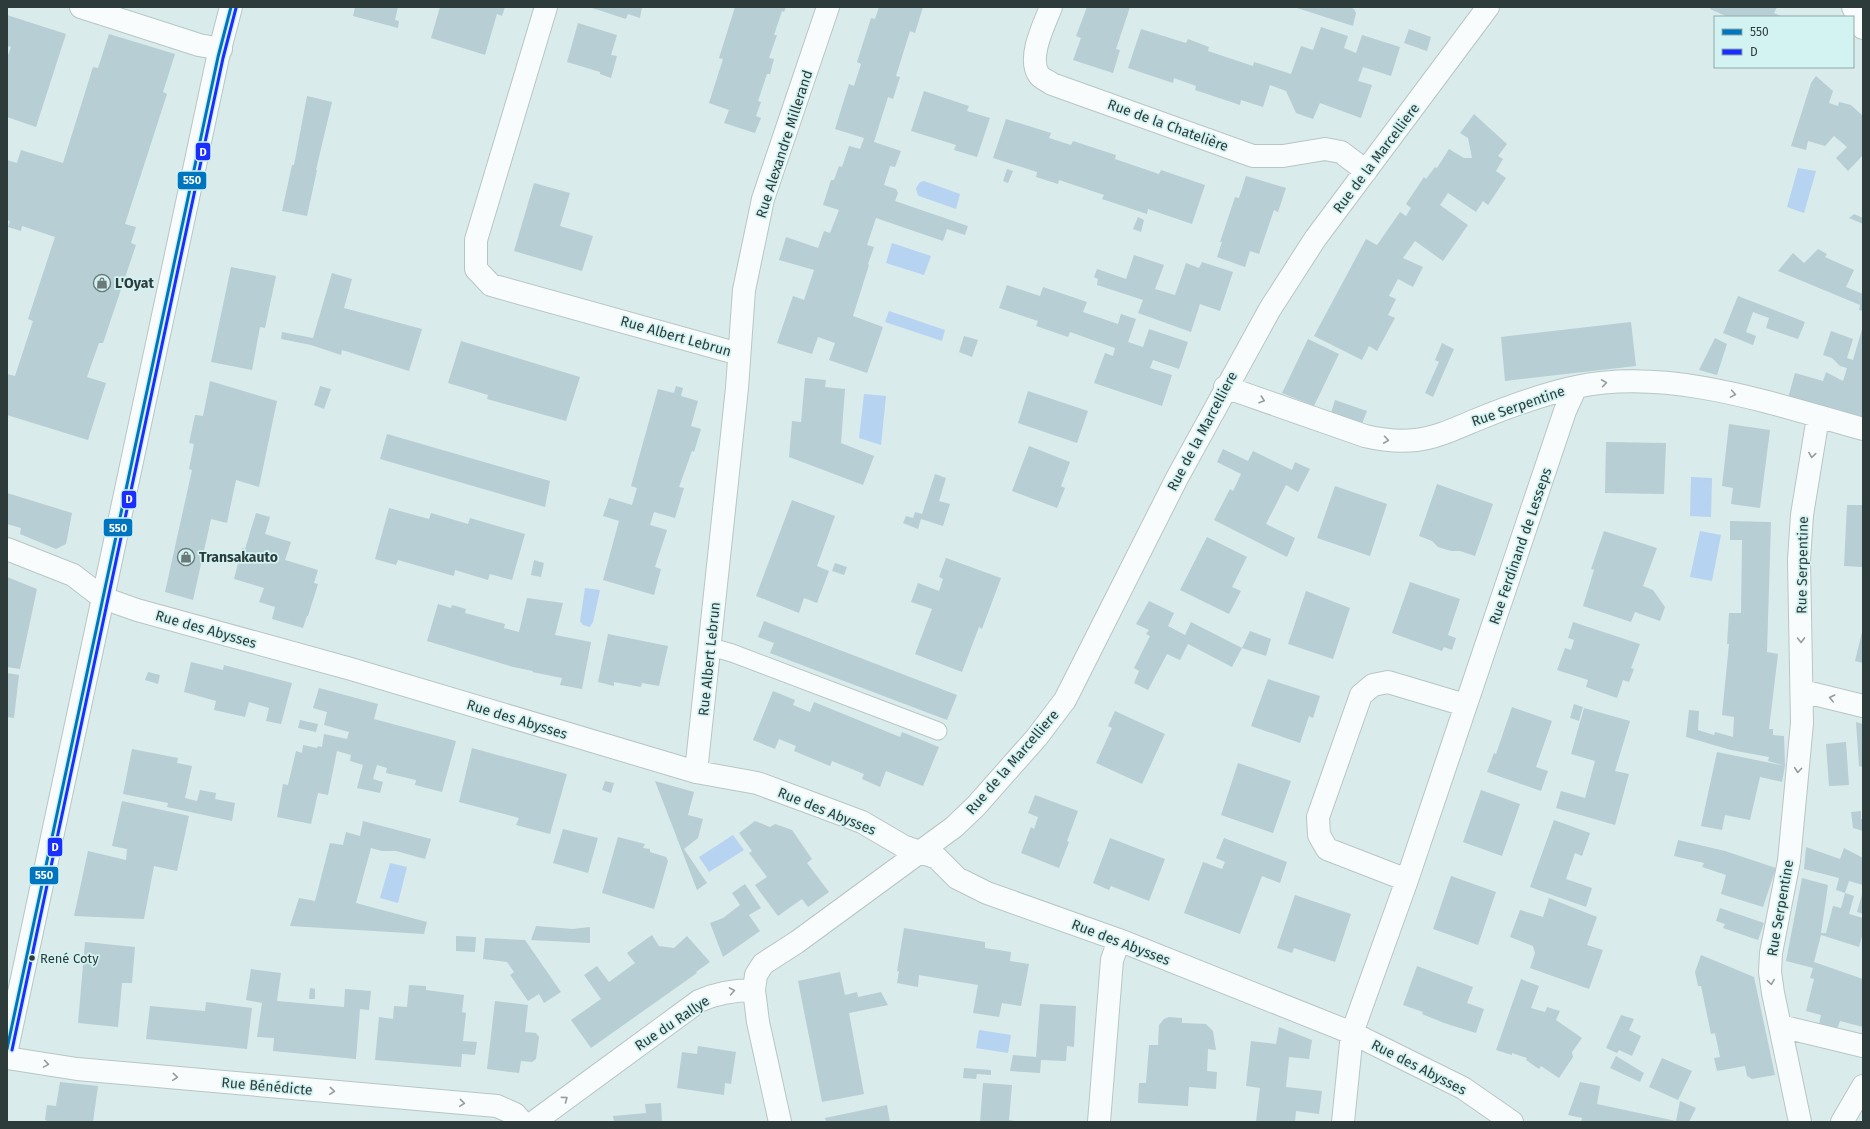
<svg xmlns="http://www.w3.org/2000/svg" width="1870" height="1129" font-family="'Fira Sans',sans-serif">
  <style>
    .water { fill: #b7d3f2 }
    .building { fill: #b7ced4 }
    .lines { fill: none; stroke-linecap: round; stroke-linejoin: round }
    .service-casing { stroke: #b7c6c5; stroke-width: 19 }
    .minor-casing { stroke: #b7c6c5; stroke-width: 24 }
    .primary-casing { stroke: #b7c6c5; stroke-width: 24 }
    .service { stroke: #f9fcfc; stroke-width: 17 }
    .minor { stroke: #f9fcfc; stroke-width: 22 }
    .primary { stroke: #f9fcfc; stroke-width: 22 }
    .bus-1-casing { stroke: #d2f3f2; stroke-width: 6 }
    .bus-2-casing { stroke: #d2f3f2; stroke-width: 6 }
    .bus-1 { stroke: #0075bf; stroke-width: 3 }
    .bus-2 { stroke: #192eff; stroke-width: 3 }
    .oneway { stroke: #949c9c }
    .bus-dot { fill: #2e3b3b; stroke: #d2f3f2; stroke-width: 1.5 }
    .labels { text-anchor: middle; stroke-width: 3.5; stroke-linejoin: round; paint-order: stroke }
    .bus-label { font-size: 13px; fill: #2e3b3b; stroke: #d2f3f2; text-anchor: start }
    .street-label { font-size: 14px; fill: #2e3b3b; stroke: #d2f3f2 }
    .poi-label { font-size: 14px; font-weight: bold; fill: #2e3b3b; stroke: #d2f3f2; text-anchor: start }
    .line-badge { stroke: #d2f3f2; stroke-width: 1.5 }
    .badge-label { font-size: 11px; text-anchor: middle; font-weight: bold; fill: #fff }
  </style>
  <rect width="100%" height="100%" fill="#daebeb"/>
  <path class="water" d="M1798 168 1816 171 1804 213 1787 207Z
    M924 181 960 194 956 209 919 196 917 193 916 188 920 182Z
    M892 243 931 256 924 275 886 263Z
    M889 311 945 330 942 341 885 322Z
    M864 394 886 396 881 445 859 438Z
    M1691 477 1712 478 1711 517 1690 516Z
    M1700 531 1721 535 1712 581 1690 577Z
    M585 588 600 590 593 622 590 627 583 625 580 621Z
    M733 835 744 850 709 872 699 857Z
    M390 863 407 867 398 903 380 898Z
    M979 1030 1011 1035 1008 1053 976 1048Z"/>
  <path class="building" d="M355 7H398L395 20 399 21 398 28 353 16Z
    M440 7H505L502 16 497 14 485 55 431 38Z
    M589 7H642L640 18 628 14 626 19Z
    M735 7H786L784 12 782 11 774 35H777L769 58 774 59 770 74H767L758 101 761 102 756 116 761 118 755 133 724 123 729 110 709 103 723 59 719 58Z
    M879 7H923L915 33 910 31 896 76 900 77 893 99 888 97 874 142 901 151 895 167 890 166 884 185 896 189 898 193 895 201 968 226 965 235 947 229 943 241 876 218 867 245 874 247 868 264 869 265 853 316 883 327 867 373 829 360 835 343 818 337 812 354 777 343 793 296 804 300 814 270 779 260 786 237 818 248 824 231 830 233 839 210 823 205 831 180H834L839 166 842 167 849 146 860 149 864 138 835 129 849 84 854 86 861 64 857 62 871 18 875 19Z
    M1087 7H1130L1116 49 1120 50 1113 73 1073 60 1081 38 1076 36Z
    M1294 7H1349L1354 9 1356 13 1353 26Z
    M1711 7H1777L1774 13 1783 17H1728L1710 9Z
    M7 15 66 34 36 127 7 117V58L11 47 7 46Z
    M578 23 617 35 611 55 617 56 611 78 600 74V72L567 62Z
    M1321 27 1348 36 1344 48 1356 53 1362 35 1400 47 1391 76 1363 67 1358 81 1372 85 1361 118 1320 103 1313 119 1296 113 1286 91 1270 85 1263 107 1241 100 1240 105 1195 90 1196 86 1174 78 1173 83 1128 68 1141 29 1186 43 1188 39 1209 47 1208 51 1253 66 1254 62 1291 74 1301 46 1313 50Z
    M1409 29 1431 37 1427 51 1404 43Z
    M109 34 175 54 163 92 167 94 125 224 136 227 131 243 136 245 103 343H99L87 377 106 383 88 440 7 415V374L15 376 33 321 28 319 55 237 22 226 21 231 8 227 10 221 7 220V160L17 163 21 150 63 163 93 67 98 68Z
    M1816 76 1833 91 1829 103 1838 106 1839 102 1851 105 1863 116V155L1848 171 1836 158 1847 147 1834 136 1825 146 1808 141 1806 150 1791 146 1811 83Z
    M924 91 969 106 967 111 990 118 977 157 954 150 956 145 911 131Z
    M307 96 332 102 316 170H317L307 216 282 211 292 165H294Z
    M1474 114 1507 144 1498 156 1503 159 1496 171 1506 178 1488 205 1483 201 1476 212 1448 193 1440 205 1468 225 1443 261 1415 241 1403 258 1423 267 1413 287 1398 279 1389 296 1396 299 1388 315 1395 318 1377 351 1369 346 1362 360 1314 336 1366 239 1377 245 1400 212 1406 216 1411 208 1406 204 1424 177 1426 179 1435 167 1437 168 1449 149 1464 158H1472L1468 138 1460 133Z
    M1006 119 1051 133 1049 138 1071 145 1073 141 1116 155 1115 159 1159 174 1161 170 1205 185 1192 224 1148 209 1147 214 1102 199 1104 195 1059 180 1058 184 1036 177 1037 172 993 158Z
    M1007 169 1013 171 1008 183 1003 181Z
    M1246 176 1286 188 1278 212 1274 210 1259 254 1250 251 1245 267 1217 257 1222 242H1220L1235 197 1239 198Z
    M534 183 570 193 560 226 593 236 582 271 514 251Z
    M1854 214 1863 218V224L1849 218Z
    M1138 217 1144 220 1141 232 1133 229Z
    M1818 249 1827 254 1825 257 1854 270 1846 287 1863 294V311L1859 310 1860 305 1778 271 1793 253 1804 263Z
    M1134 255 1164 265 1155 289 1175 295 1186 263 1199 268 1202 262 1233 272 1220 311 1200 304 1191 332 1138 313 1143 300 1097 285 1098 279 1094 277 1097 269 1126 279Z
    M231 267 276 276 265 328 260 327 252 370 211 362Z
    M332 273 352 279 344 308 422 329 409 371 342 350 341 355 311 345 281 339 282 332 313 338Z
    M1007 285 1040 296 1043 287 1087 302 1083 312 1118 324 1121 314 1136 319 1128 342 1143 347 1149 329 1188 342 1179 369 1153 360 1150 368 1172 375 1162 406 1094 383 1105 353 1113 356 1115 348 1070 332 1068 337 1036 326 1038 321 999 308Z
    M1738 296 1805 322 1798 339 1766 328 1769 318 1753 312 1746 332 1756 336 1753 345 1723 333Z
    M1631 322 1636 366 1505 381 1501 337Z
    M1863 326V417L1788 398 1795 373 1823 381 1826 372 1843 381 1847 368 1840 366 1832 358 1823 355 1831 331 1853 339 1847 358 1853 360Z
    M964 336 978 340 972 357 959 352Z
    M1715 338 1727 344 1717 375 1699 370Z
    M1308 339 1339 354 1314 406 1282 393Z
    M461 341 580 377 566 421 487 399 488 395 448 383Z
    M1442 343 1454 349 1433 397 1425 393 1439 362 1435 360Z
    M805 378 826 380 825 387 845 389 841 443 874 456 863 485 789 457 792 421 801 422Z
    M210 381 277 401 259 487 236 480 227 523 211 519 193 600 165 592 192 470 189 469 194 444 189 443 195 415 203 416Z
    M320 386 331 389 324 409 314 405Z
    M676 386 683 388 681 396 698 401 691 426 701 429 694 452 692 451 679 487 684 488 675 518 654 512 650 525 667 530 655 567 661 569 654 595 603 580 619 521 603 516 609 498 632 505 637 488 631 486 658 389 674 393Z
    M1028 391 1088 411 1077 443 1018 423Z
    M1335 400 1367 411 1362 424 1331 413Z
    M1729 424 1770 430 1760 508 1731 504 1733 488 1722 486Z
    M387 434 550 481 545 507 380 459Z
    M1606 442 1666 443 1664 494 1605 493Z
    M1029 446 1070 462 1061 486 1065 488 1057 508 1012 491Z
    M1223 449 1248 461 1253 451 1292 470 1295 462 1310 469 1298 492 1286 485 1266 524 1295 538 1287 557 1214 520 1230 489 1233 491 1241 474 1217 462Z
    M935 474 946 478 939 501 950 504 943 526 921 519 918 529 903 523 906 516 913 518 915 512 922 514Z
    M1437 484 1493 504 1475 556 1460 551H1451L1438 547 1432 541 1419 536Z
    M1335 486 1387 504 1370 556 1317 538Z
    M7 493 72 513 66 544 56 549 20 534 21 528 7 524Z
    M792 500 835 516 817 566 829 571 817 603 804 598 799 613 756 596Z
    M1847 505H1863V567L1844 566Z
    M389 508 429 519 431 513 468 524 470 518 525 534 512 580 490 574 488 580 455 570 454 576 398 560 396 565 375 559Z
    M256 513 270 517 265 534 291 542 285 560 318 570 314 583 318 584 308 616H307L303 628 272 619 275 607 259 602 264 588 234 579 242 548 245 549Z
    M1730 521 1771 522 1767 652 1778 654 1769 729H1773V735L1784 736 1785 766 1768 761 1769 757 1731 750 1686 737 1689 710 1699 711 1698 730 1714 735 1715 732 1733 737 1734 717 1722 715 1729 644H1727L1729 613H1741L1742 540H1730Z
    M1604 531 1657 548 1643 586 1653 590 1665 607 1660 621 1635 612 1631 622 1583 606 1594 570 1591 569Z
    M1207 537 1247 557 1232 587 1241 591 1229 614 1180 590Z
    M946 558 1001 578 982 629 979 627 962 672 915 654 932 609 911 602 918 583 939 591 943 579 939 577Z
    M534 560 544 563 541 577 531 575Z
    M835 563 847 567 844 575 832 571Z
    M7 577 37 589 20 669 7 667Z
    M1410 582 1460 599 1448 635 1456 638 1452 650 1444 647 1442 651 1392 633Z
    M1306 591 1350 608 1333 659 1288 644Z
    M527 598 563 603 555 635 591 642 582 689 560 685 562 678 532 672 533 671 513 667 427 641 438 604 451 608 452 605 466 609 465 613 505 624 504 628 519 632Z
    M1149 601 1174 613 1168 626 1185 635 1191 622 1242 648 1250 631 1271 639 1266 656 1242 648 1232 667 1188 644 1180 660 1167 654 1148 690 1134 683 1139 671 1134 668 1150 636 1146 634 1149 630 1136 624Z
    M764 621 957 695 947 720 770 653 774 643 758 637Z
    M1573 622 1640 644 1631 668 1634 669 1629 682 1623 680 1617 698 1586 687 1588 680 1557 670 1565 648 1571 650 1574 640 1568 638Z
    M1862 632H1863V663L1855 661Z
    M608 634 668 646 659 686 642 683 641 687 614 682V686L598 682Z
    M191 662 223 670 224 665 292 683 281 724 266 721 269 708 249 702 245 717 214 710 216 701 184 692Z
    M148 672 160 675 158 684 145 680Z
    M7 673 19 675 14 718 7 717Z
    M1268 679 1320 696 1313 718 1309 716 1300 743 1251 726Z
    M319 688 378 704 374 719 456 741 442 792 415 785 416 780 386 773 387 768 377 765 373 779 383 782 380 793 357 788 363 765 350 761 351 755 337 751 328 795 318 793 311 824 277 817 283 784 288 785 296 751 302 753 303 745 317 748 318 746 322 747 324 734 347 739 349 732 324 725 327 712 313 708Z
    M773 691 795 700 793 705 810 712 814 702 900 737 902 732 939 747 923 786 886 771 880 787 862 779 864 774 832 761 830 766 794 751 796 746 779 739 775 749 753 740Z
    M1574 704 1583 707 1579 721 1570 718Z
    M1512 707 1552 721 1536 767 1548 771 1541 791 1487 772 1494 753 1496 754Z
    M1584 708 1630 721 1615 771 1629 774 1615 825 1556 808 1561 791 1585 798 1595 761 1571 754Z
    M1115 711 1165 734 1142 784 1096 763 1112 728 1108 726Z
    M300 720 318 724 316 732 298 728Z
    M1856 722 1863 724V767L1859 766Z
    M1846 742 1849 785 1829 786 1826 744Z
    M472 748 567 774 550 834 516 825 519 818 459 802Z
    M132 749 178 758 177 763 192 766 185 798 197 801 200 790 216 793 215 799 235 803 232 821 167 807 168 803 123 794Z
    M1717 752 1785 766 1782 782 1760 777 1750 820 1725 815 1722 830 1701 826Z
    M1238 763 1291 781 1273 833 1221 815Z
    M605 781 614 783 611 793 602 790Z
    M655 781 694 792 688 815 703 819 698 838 684 849 707 883 697 890Z
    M1481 790 1520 804 1502 856 1463 842Z
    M1035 795 1078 811 1067 841 1069 842 1059 868 1021 853 1031 827 1034 829 1038 817 1028 813Z
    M122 801 189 816 177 871 154 866 144 919 74 916 88 851 126 860 127 849 112 846Z
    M1861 811V819H1863V831L1853 828 1851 812Z
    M1554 820 1590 833 1582 856 1575 853 1566 879 1592 888 1586 907 1530 887Z
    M363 821 431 839 425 859 396 851H382L371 848 356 903 427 922 424 934 290 926 299 898 315 901 330 843 343 845 346 832 360 836Z
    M755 821 770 827 775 824 792 830 812 859 807 863 829 892 808 907 802 899 778 916 755 885 767 877 749 853 752 851 739 833Z
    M563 829 598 838 588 873 553 863Z
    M618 837 645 844 643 848 650 849V852L666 857 668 861 654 909 602 893Z
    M1110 838 1165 859 1149 901 1111 886 1109 890 1093 883Z
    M1224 838 1287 862 1280 883 1262 876 1240 934 1184 913 1203 862 1222 869 1225 862 1216 858Z
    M1678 840 1725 851 1776 868 1763 907 1721 894 1726 875 1702 867 1704 863 1674 856Z
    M1806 847 1840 859 1844 848 1863 858V885L1849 881 1845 893 1836 890 1839 878 1804 869Z
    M1451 876 1496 892 1478 945 1433 929Z
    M1802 878 1828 885 1821 933H1826L1833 906 1841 908 1845 893 1854 896 1849 914 1863 918V933L1859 947 1821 935 1814 962 1863 979V1027L1840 1021 1837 1029 1819 1024 1821 1015 1806 1011 1814 979 1810 978 1813 968 1786 961Z
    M745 884 761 908 749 915 760 931 723 957 710 923 723 918 740 905 732 893Z
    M1863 891V914L1857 912Z
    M1295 895 1351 914 1335 962 1294 948 1292 953 1277 948Z
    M1549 898 1597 917 1587 945 1603 950 1589 989 1530 968 1535 953 1533 946 1510 937 1520 910 1543 917Z
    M1720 908 1764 923 1758 940 1723 928 1725 924 1716 921Z
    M536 926 573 929 590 927V943L531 940Z
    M904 928 985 942V948L1011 952 1010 961 1029 964 1021 1006 1002 1003 999 1017 973 1013 978 985 919 975 918 987 897 983 899 971H897Z
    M652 935 659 946 674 948 687 936 710 962 696 972 697 973 591 1048 571 1020 601 999 584 975 597 966 609 982 635 963 627 953Z
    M456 936 476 937 475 952 456 951Z
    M485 938 525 940 561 992 544 1003 539 994 528 1001 510 975 514 972 507 962 483 959Z
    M85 942 135 947 132 983H122L118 1027 78 1023Z
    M1701 955 1754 977 1775 1075 1752 1079 1747 1076 1745 1066 1717 1071 1714 1058 1720 1057 1715 1033 1711 1034 1701 986H1698L1695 972Z
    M1417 966 1473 987 1467 1003 1484 1009 1476 1033 1444 1023 1422 1014 1423 1012 1403 1005Z
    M251 969 281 973 277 1001 344 1007 345 989 371 991 369 1010 360 1009 356 1059 273 1051 274 1038 257 1037 262 1003 246 1000Z
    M840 972 845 995 857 992 858 997 881 992 888 1005 849 1013 864 1094 822 1102 798 981Z
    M1521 979 1539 986 1531 1008 1545 1012 1547 1007 1560 1011 1556 1020 1582 1038 1572 1052 1573 1057 1559 1078 1541 1066 1539 1069 1526 1060 1527 1058 1512 1053V1055L1496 1050Z
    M409 985 426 986V990L464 995 462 1012 466 1013 463 1041 477 1042 475 1055 462 1054 461 1067 375 1060 379 1017 393 1019 394 1006 407 1007Z
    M310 988 315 989V999H309Z
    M495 1001 528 1005 525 1032 536 1033 539 1037 536 1059 532 1062 521 1061 519 1073 487 1069Z
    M206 1002 252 1008 247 1049 146 1039 150 1006 205 1011Z
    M1040 1004 1076 1006 1074 1047 1067 1046 1066 1061 1041 1060 1040 1073 1010 1071 1013 1055 1036 1057Z
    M1621 1015 1634 1019 1629 1030 1641 1036 1632 1056 1619 1050 1617 1053 1606 1048Z
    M1169 1017 1182 1018V1023L1206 1024 1213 1031 1216 1050 1208 1049 1207 1071 1217 1072 1216 1089 1189 1087 1188 1106 1138 1103 1139 1083H1146L1149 1045H1158L1159 1025 1164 1019Z
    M1279 1027 1312 1040 1309 1059 1289 1057 1286 1087 1322 1091 1319 1114 1296 1111 1295 1122H1256L1260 1088 1246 1086 1251 1041 1276 1044Z
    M698 1046 736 1052 731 1084 725 1083 724 1095 677 1088 682 1052 697 1054Z
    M1616 1056 1644 1073 1640 1082 1610 1068Z
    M1662 1058 1692 1071 1678 1100 1649 1087Z
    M964 1068 991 1070V1075L977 1074 976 1079 963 1078Z
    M60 1082 98 1086 93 1122H49L45 1120 47 1105 56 1106Z
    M1580 1082 1600 1086 1597 1104 1676 1121 1680 1101 1696 1108 1689 1122H1581L1582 1118 1568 1115Z
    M983 1083 1012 1085 1009 1120 1022 1122H980Z
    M661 1103 662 1122H614L613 1116 646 1113 645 1104Z
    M887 1105 890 1122H826L825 1118Z"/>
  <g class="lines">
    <g class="service-casing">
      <path id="service" d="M711 647 732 653 938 731"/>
    </g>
    <g class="minor-casing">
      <path id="minor" d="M81 7 199 45 221 49
        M546 7 476 240V269L491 285 739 354
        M1051 7C1044 25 1027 58 1039 75 1042 79 1048 81 1052 84L1253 156H1283L1325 149 1341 152 1366 171
        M1853 7 1863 28
        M1225 387 1365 436C1382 440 1398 442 1416 440 1436 438 1457 428 1476 420 1508 407 1542 394 1576 387 1670 367 1773 404 1863 429
        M7 549 73 575 103 598 137 610 351 669 696 772 757 783 814 804 862 822 903 846 937 858 957 878 987 893 1119 940 1352 1033 1463 1088 1512 1122
        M1802 691 1863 706
        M696 772 737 388 744 290 763 199 828 7
        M1407 880 1327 849 1319 835 1318 817 1361 695 1373 685 1388 682 1465 705
        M1780 1026 1863 1046
        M7 1058 77 1069 497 1106 515 1114 522 1122
        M534 1122 699 1001C717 993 734 990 754 990
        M780 1122 758 1022 754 990 756 975 763 964 797 942 954 827 976 806 1037 737 1065 700 1177 478 1270 309 1315 239 1488 7
        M1099 1122 1112 960 1119 940
        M1343 1122 1352 1033 1407 880 1565 411 1576 387
        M1800 1122 1773 993 1770 972 1771 953 1789 861 1802 723 1799 560 1802 515 1818 417
        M1842 1122 1863 1086"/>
    </g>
    <g class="primary-casing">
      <path id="primary" d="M7 1049 218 57 231 7"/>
    </g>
    <use href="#service" class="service"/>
    <use href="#minor" class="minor"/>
    <use href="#primary" class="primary"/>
    <g class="bus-1-casing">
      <path id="bus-1" d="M7 1049 218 57 231 7"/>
    </g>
    <g class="bus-2-casing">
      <path id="bus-2" d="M12 1050 223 58 236 8"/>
    </g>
    <use href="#bus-1" class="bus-1"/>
    <use href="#bus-2" class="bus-2"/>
  </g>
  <defs><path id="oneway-chevron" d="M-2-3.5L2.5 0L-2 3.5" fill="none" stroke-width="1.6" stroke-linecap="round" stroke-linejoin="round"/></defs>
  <g class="oneway">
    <use href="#oneway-chevron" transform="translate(1604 383) rotate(-8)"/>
    <use href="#oneway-chevron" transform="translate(1733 394) rotate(10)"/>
    <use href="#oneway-chevron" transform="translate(1262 400) rotate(19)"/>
    <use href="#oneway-chevron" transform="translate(1386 440) rotate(8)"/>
    <use href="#oneway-chevron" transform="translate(1812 455) rotate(99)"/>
    <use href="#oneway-chevron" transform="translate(1801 640) rotate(89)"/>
    <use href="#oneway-chevron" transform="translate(1832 698) rotate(-167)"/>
    <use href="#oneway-chevron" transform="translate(1798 770) rotate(95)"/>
    <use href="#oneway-chevron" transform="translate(1771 982) rotate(82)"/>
    <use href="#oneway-chevron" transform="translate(732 991) rotate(-10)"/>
    <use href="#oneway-chevron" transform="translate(46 1064) rotate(9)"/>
    <use href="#oneway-chevron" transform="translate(175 1077) rotate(5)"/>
    <use href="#oneway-chevron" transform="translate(332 1091) rotate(5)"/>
    <use href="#oneway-chevron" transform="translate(565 1099) rotate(-36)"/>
    <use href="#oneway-chevron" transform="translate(462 1103) rotate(5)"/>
  </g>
  <defs>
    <g id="shop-ring" transform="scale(0.9)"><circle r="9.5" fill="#d2f3f2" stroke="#6a7979" stroke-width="1.5"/><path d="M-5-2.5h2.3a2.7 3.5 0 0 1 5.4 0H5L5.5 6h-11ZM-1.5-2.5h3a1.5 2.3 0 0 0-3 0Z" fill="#6a7979"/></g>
  </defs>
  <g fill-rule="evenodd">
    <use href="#shop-ring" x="102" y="283"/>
    <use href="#shop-ring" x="186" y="557"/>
  </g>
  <circle class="bus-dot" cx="32" cy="958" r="3.5"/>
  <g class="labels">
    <g class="bus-label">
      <text x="40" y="963">René Coty</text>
    </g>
    <g class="street-label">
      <text transform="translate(1168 125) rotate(20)" y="5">Rue de la Chatelière</text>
      <text transform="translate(784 144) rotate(-72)" y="5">Rue Alexandre Millerand</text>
      <text transform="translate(1376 158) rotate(-53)" y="5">Rue de la Marcelliere</text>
      <text transform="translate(676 336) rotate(16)" y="5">Rue Albert Lebrun</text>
      <text transform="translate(1518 406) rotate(-19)" y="5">Rue Serpentine</text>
      <text transform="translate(1202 431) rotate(-62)" y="5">Rue de la Marcelliere</text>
      <text transform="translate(1520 546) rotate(-71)" y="5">Rue Ferdinand de Lesseps</text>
      <text transform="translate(1802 565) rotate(-89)" y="5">Rue Serpentine</text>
      <text transform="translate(206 629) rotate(16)" y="5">Rue des Abysses</text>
      <text transform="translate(709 659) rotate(-84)" y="5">Rue Albert Lebrun</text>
      <text transform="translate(517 719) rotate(17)" y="5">Rue des Abysses</text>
      <text transform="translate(1012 762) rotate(-49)" y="5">Rue de la Marcelliere</text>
      <text transform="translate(827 811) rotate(22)" y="5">Rue des Abysses</text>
      <text transform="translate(1780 908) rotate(-80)" y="5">Rue Serpentine</text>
      <text transform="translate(1121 942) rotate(21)" y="5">Rue des Abysses</text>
      <text transform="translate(672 1023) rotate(-34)" y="5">Rue du Rallye</text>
      <text transform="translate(1419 1067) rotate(27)" y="5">Rue des Abysses</text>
      <text transform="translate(267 1086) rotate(5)" y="5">Rue Bénédicte</text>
    </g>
    <g class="poi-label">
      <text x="115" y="288">L'Oyat</text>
      <text x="199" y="562">Transakauto</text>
    </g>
  </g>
  <g class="line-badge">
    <rect x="195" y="142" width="16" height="19" rx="4" fill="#192eff"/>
    <rect x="177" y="171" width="30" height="19" rx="4" fill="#0075bf"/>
    <rect x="121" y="490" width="16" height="19" rx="4" fill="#192eff"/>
    <rect x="103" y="518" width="30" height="19" rx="4" fill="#0075bf"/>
    <rect x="47" y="837" width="16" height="20" rx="4" fill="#192eff"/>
    <rect x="29" y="866" width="30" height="19" rx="4" fill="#0075bf"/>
  </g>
  <g class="badge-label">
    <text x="203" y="156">D</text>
    <text x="192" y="184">550</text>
    <text x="129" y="503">D</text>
    <text x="118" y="532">550</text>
    <text x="55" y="851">D</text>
    <text x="44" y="879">550</text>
  </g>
  <rect width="1870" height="1129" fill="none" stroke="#2e3b3b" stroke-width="16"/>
  <rect x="1714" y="16" width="140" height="52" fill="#d2f3f2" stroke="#90a9a9"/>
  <rect x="1722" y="29" width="20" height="6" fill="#0075bf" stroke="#90a9a9"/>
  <text x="1750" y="36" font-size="12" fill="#2e3b3b">550</text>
  <rect x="1722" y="49" width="20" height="6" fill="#192eff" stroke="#90a9a9"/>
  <text x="1750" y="56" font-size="12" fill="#2e3b3b">D</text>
</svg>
